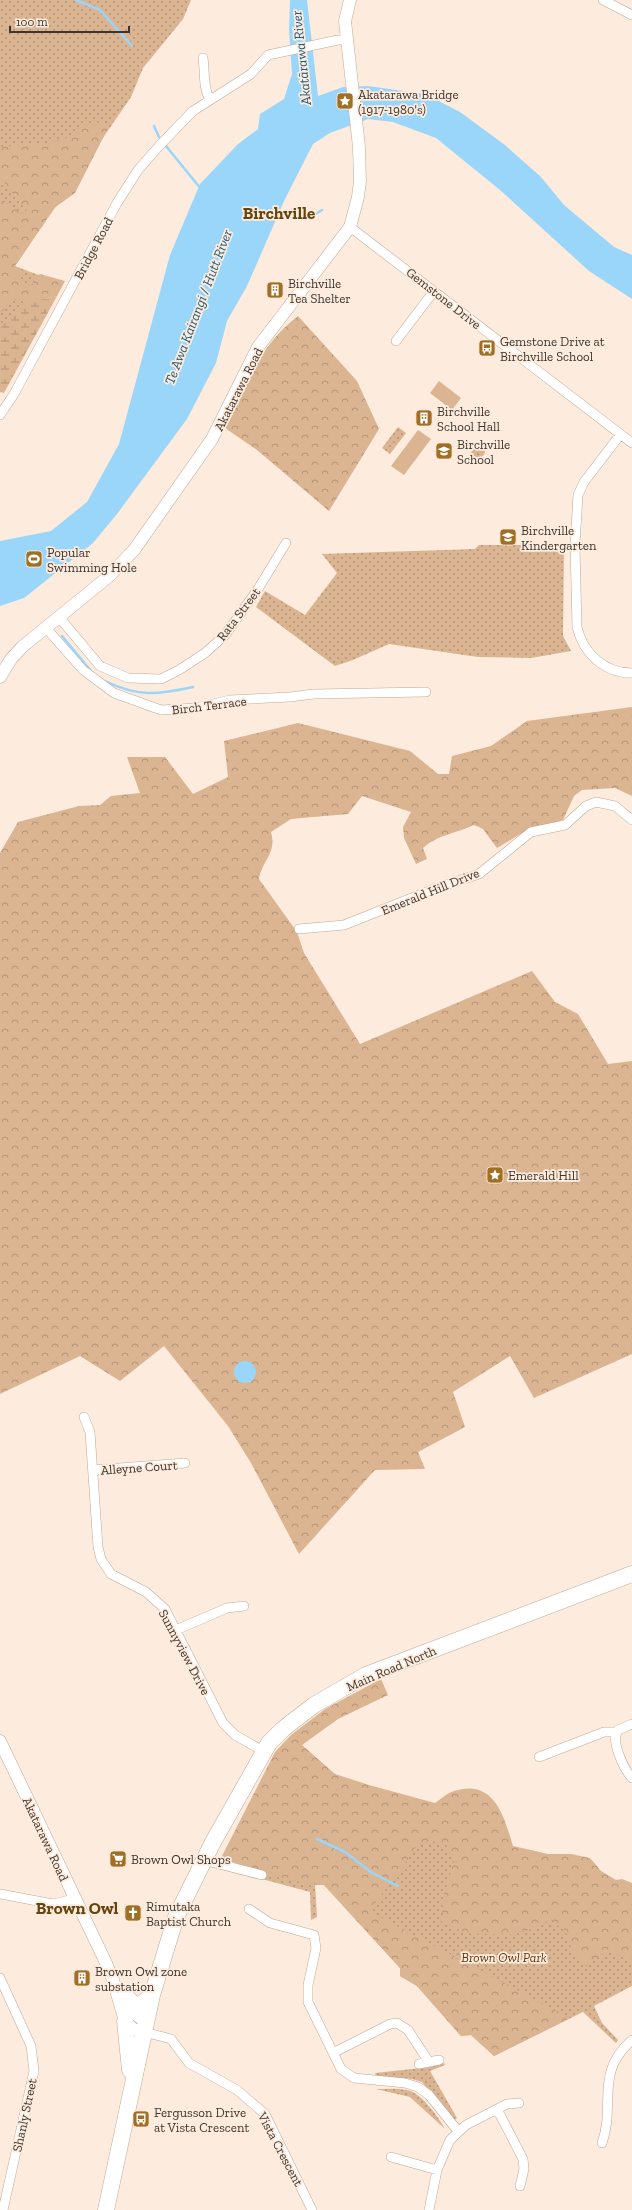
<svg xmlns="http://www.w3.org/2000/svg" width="632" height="2210" font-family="'Zilla Slab',serif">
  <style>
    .grass { fill: url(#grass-dots) }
    .forest { fill: url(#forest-crowns) }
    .wetland { fill: url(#wetland-marsh) }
    .garden { fill: #dbb491 }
    .water { fill: #9ad5fa }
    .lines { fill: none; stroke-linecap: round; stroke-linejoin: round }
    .stream { stroke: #9ad5fa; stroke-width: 2.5 }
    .street-casing { stroke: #bda997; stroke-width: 10 }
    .secondary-casing { stroke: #bda997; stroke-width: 13 }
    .highway-casing { stroke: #bda997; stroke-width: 17 }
    .street { stroke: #fff; stroke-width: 9 }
    .secondary { stroke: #fff; stroke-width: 12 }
    .highway { stroke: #fff; stroke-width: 16 }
    .labels { text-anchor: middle; stroke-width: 3.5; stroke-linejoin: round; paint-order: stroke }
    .poi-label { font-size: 13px; fill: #3d352e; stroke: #fdecdd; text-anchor: start }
    .street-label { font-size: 13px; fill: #3d352e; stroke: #fdecdd }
    .park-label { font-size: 13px; font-style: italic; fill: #5c3608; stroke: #fdecdd }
    .water-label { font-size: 14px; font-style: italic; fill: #235a7a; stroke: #fdecdd }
    .district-label { font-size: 17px; font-weight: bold; fill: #66440f; stroke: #fdecdd }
  </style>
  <defs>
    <pattern id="grass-dots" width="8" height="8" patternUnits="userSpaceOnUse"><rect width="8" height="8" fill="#dbb491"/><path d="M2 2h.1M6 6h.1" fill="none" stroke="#b39377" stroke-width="1.8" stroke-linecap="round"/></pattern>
    <pattern id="forest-crowns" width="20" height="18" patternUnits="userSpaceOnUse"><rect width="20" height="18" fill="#dbb491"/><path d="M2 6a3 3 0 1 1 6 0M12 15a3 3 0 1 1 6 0" fill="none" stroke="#b39377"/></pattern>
    <pattern id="wetland-marsh" width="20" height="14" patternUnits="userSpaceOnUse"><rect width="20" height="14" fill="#dbb491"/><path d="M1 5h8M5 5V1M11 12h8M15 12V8" fill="none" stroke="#b39377"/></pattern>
  </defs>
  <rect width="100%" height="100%" fill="#fdecdd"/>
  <path class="grass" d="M0 0H191L183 19 143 68 131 97 15 266 54 281 0 391Z
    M398 427 406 433 390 454 382 448Z
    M478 442 484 446 485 453 477 464 468 457Z
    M479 545H564L563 636 571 651 531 658 478 657 389 644 353 660 335 666 256 607 265 591 305 615 337 573 322 554 475 549Z
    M474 1832 632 1944V1986L594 2006 602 2023 618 2040 616 2043 583 2012 494 2056 471 2035 461 2036 417 1986 400 1976V1968L324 1885H315L317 1917 311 1920 310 1892 262 1879 264 1872 221 1858Z
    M444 2063 445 2065 430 2071 457 2118 454 2121 422 2082 412 2079 376 2076 375 2073 431 2067Z
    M376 2089C386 2089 397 2088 407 2090 421 2092 439 2118 445 2129L410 2097Z"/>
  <path class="forest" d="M105 121V134L75 193 54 208 15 266 23 271 14 279 22 281 27 287 34 283 35 277 40 274 65 281 57 296 46 299 11 300 0 314V198L36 223 0 177V147L45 143 70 137 82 126Z
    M298 316 357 381 379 429 329 511 257 450 225 428C244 386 260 345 298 316Z
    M632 707V796L615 788 582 790 574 796 563 820 527 830 497 848 483 829 474 825C457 833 437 835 423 848L427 859 416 864 404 838 403 827 411 812 362 796 348 814 291 819 271 832C277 854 262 860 259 879L297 932 304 953 360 1044 532 971 555 1002 578 1014 608 1064 632 1061V1354L534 1398 510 1356 453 1392 465 1427 418 1452 425 1469 375 1470 299 1554 251 1463 228 1426 164 1346 120 1381 80 1356 0 1394V853L18 822 79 806 100 805 111 796 140 793 127 757H165L193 794 228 777 224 741 298 723 410 751 438 774H449L452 756 491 746 527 721Z
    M381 1679 388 1695 338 1719 302 1745 335 1774 369 1785 435 1803C441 1799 447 1793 454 1791 494 1778 504 1816 513 1846L548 1854H571L590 1858 601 1871 616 1880 622 1879 632 1883V1960L607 1951 587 1966 579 1959 571 1947 565 1930 549 1920 537 1928 508 1935 467 1933 442 1923 443 1898 454 1861 446 1845 431 1841 415 1848 401 1870 369 1911 570 2018 494 2056 471 2035 461 2036 417 1986 400 1976V1968L324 1885C291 1884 252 1868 221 1858L275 1752 291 1735 325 1709Z"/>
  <path class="wetland" d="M57 296 4 393 0 392V325L29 299H46Z"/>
  <path class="garden" d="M439 381 461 398 452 410 430 393Z
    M418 430 431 439 404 475 391 466Z"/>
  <path class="water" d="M290 0H307L318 96 343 87 368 86 425 94 460 112 505 145 541 177 564 205 614 247 632 255V299L589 271 500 190 436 138 393 122 368 119 330 133 313 144 285 199 247 286 227 321 216 363 187 419 117 514 93 543 24 598 0 606V541L51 531 87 502 119 444 170 255 200 184 238 144 258 129 260 114 284 99 292 74 289 30Z
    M234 1372a11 11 0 1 1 22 0a11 11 0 1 1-22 0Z"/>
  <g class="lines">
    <path class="stream" d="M76 0 100 10 132 46
      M154 126 159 137
      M166 146 201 189
      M291 213 298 216
      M305 220 322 210
      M62 636 91 671
      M105 681C138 697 157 695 193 687
      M317 1839 345 1852 372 1873 398 1886"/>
    <g class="street-casing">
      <path id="street" d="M603 0 632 15
        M203 58C205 71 203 90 210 99
        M350 227 632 443
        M396 341 434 291
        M0 415 14 394 117 203 138 170 160 145 193 111 251 74 268 55 338 40H347
        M620 435 584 482 578 495 575 546 577 627C583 653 604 673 632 673
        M59 617 100 666 128 678 161 679 179 670 205 653 225 635 258 589 286 543
        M46 628 83 670 114 693 161 710 196 708 230 700 290 697 314 694 426 692
        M299 929 344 925 437 888 479 874 531 832 565 825 586 806 596 802 615 806 632 820
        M84 1417 90 1432 98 1547 101 1559 111 1574 146 1592 165 1609 223 1723 235 1735 263 1751
        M93 1470 185 1463
        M176 1630 227 1608 244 1606
        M632 1724 618 1730C610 1741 624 1769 632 1778
        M539 1757 604 1732H616
        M203 1860 262 1875
        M0 1894 53 1904 74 1899
        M249 1909 270 1923 314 1935 316 1948 308 1985V2002L341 2069 354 2078 405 2083 418 2087 429 2095 458 2131
        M0 1978 31 2046 34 2071 3 2210
        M144 2032 171 2039 189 2063 237 2090 265 2114 312 2210
        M333 2053 390 2024 397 2023 408 2030 429 2062
        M419 2064 439 2060
        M497 2109 523 2159 524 2169 520 2186
        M602 2143C616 2104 594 2073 632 2040
        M391 2157 437 2170
        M429 2210 437 2170 450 2140 466 2125 507 2104 519 2103"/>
    </g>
    <g class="secondary-casing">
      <path id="secondary" d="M0 677 11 659 22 647 108 577 134 550 212 439 258 347 350 227 358 197 360 181 359 147 345 21 350 0
        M0 1741 106 1963 113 1980 125 2021 133 2029 144 2032
        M125 1998C130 2008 135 2016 146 2021"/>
    </g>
    <g class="highway-casing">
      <path id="highway" d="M124 1994C136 2009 139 2007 152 1995
        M125 2021 130 2070
        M106 2210 152 1995 176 1917 213 1842 269 1743 283 1729 314 1705 366 1675 632 1574"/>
    </g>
    <use href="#street" class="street"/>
    <use href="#secondary" class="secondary"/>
    <use href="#highway" class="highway"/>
  </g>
  <defs>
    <g id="sight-square" transform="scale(0.9)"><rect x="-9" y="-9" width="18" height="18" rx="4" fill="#a06f24" stroke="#fdecdd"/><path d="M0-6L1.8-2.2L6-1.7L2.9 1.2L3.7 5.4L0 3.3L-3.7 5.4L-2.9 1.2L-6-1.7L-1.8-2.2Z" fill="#fff"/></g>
    <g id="building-square" transform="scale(0.9)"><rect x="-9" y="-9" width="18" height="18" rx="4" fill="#a06f24" stroke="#fdecdd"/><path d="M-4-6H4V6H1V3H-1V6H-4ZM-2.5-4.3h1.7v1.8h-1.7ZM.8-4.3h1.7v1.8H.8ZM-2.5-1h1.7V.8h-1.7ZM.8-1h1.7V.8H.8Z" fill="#fff"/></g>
    <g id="bus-square" transform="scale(0.9)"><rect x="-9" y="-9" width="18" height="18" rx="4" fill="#a06f24" stroke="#fdecdd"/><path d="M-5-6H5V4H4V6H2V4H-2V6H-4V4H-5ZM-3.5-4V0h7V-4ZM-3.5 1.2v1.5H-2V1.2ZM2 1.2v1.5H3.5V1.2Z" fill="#fff"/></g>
    <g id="school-square" transform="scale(0.9)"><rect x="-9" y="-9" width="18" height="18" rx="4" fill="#a06f24" stroke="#fdecdd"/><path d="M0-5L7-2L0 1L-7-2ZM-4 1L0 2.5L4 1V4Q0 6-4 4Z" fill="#fff"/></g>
    <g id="stadium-square" transform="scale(0.9)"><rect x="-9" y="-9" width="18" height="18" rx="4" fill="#a06f24" stroke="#fdecdd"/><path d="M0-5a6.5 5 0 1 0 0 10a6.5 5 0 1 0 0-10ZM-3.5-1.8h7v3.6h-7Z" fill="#fff"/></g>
    <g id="supermarket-square" transform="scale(0.9)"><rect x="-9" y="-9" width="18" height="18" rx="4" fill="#a06f24" stroke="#fdecdd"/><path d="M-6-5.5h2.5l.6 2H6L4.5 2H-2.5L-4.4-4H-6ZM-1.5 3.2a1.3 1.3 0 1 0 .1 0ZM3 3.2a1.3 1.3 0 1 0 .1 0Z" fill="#fff"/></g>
    <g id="church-square" transform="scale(0.9)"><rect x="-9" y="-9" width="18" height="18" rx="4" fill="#a06f24" stroke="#fdecdd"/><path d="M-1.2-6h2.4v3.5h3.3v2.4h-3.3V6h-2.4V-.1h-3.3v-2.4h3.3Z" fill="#fff"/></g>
  </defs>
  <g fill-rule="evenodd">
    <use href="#sight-square" x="345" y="101"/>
    <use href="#building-square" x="275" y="290"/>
    <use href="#bus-square" x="487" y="348"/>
    <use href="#building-square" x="424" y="418"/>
    <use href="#school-square" x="444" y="451"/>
    <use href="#school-square" x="508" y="537"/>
    <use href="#stadium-square" x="34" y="559"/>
    <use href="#sight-square" x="495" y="1175"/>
    <use href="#supermarket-square" x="118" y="1859"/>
    <use href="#church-square" x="133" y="1913"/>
    <use href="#building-square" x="82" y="1978"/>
    <use href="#bus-square" x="141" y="2119"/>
  </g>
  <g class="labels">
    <g class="poi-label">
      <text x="358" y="99">Akatarawa Bridge<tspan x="358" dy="15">(1917-1980's)</tspan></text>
      <text x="288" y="288">Birchville<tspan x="288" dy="15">Tea Shelter</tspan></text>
      <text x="500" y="346">Gemstone Drive at<tspan x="500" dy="15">Birchville School</tspan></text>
      <text x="437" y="416">Birchville<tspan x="437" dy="15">School Hall</tspan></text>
      <text x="457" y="449">Birchville<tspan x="457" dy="15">School</tspan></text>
      <text x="521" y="535">Birchville<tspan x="521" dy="15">Kindergarten</tspan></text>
      <text x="47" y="557">Popular<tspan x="47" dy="15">Swimming Hole</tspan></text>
      <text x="508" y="1180">Emerald Hill</text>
      <text x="131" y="1864">Brown Owl Shops</text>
      <text x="146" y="1911">Rimutaka<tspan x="146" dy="15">Baptist Church</tspan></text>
      <text x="95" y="1976">Brown Owl zone<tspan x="95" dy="15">substation</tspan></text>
      <text x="154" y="2117">Fergusson Drive<tspan x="154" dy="15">at Vista Crescent</tspan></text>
    </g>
    <g class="street-label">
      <text transform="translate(93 248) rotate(-62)" y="5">Bridge Road</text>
      <text transform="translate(444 298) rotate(38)" y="5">Gemstone Drive</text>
      <text transform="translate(238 389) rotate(-63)" y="5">Akatarawa Road</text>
      <text transform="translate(238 614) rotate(-53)" y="5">Rata Street</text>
      <text transform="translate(209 705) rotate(-7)" y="5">Birch Terrace</text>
      <text transform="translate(430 891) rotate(-22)" y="5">Emerald Hill Drive</text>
      <text transform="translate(139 1467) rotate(-4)" y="5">Alleyne Court</text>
      <text transform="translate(185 1652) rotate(62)" y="5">Sunnyview Drive</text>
      <text transform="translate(391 1668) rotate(-23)" y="5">Main Road North</text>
      <text transform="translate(46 1839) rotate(65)" y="5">Akatarawa Road</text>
      <text transform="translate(24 2115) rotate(-78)" y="5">Shanly Street</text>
      <text transform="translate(281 2149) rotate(62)" y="5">Vista Crescent</text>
    </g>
    <g class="park-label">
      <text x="504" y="1962">Brown Owl Park</text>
    </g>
    <g class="water-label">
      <text transform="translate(301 58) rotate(-96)" y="5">Akatārawa River</text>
      <text transform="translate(198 307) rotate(-69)" y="5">Te Awa Kairangi / Hutt River</text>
    </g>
    <g class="district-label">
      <text x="279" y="219">Birchville</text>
      <text x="77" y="1914">Brown Owl</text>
    </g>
  </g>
  <path d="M10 26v6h119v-6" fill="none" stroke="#3d352e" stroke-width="2"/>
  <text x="16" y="26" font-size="12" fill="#3d352e" stroke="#fdecdd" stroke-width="3" paint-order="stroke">100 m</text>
</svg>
